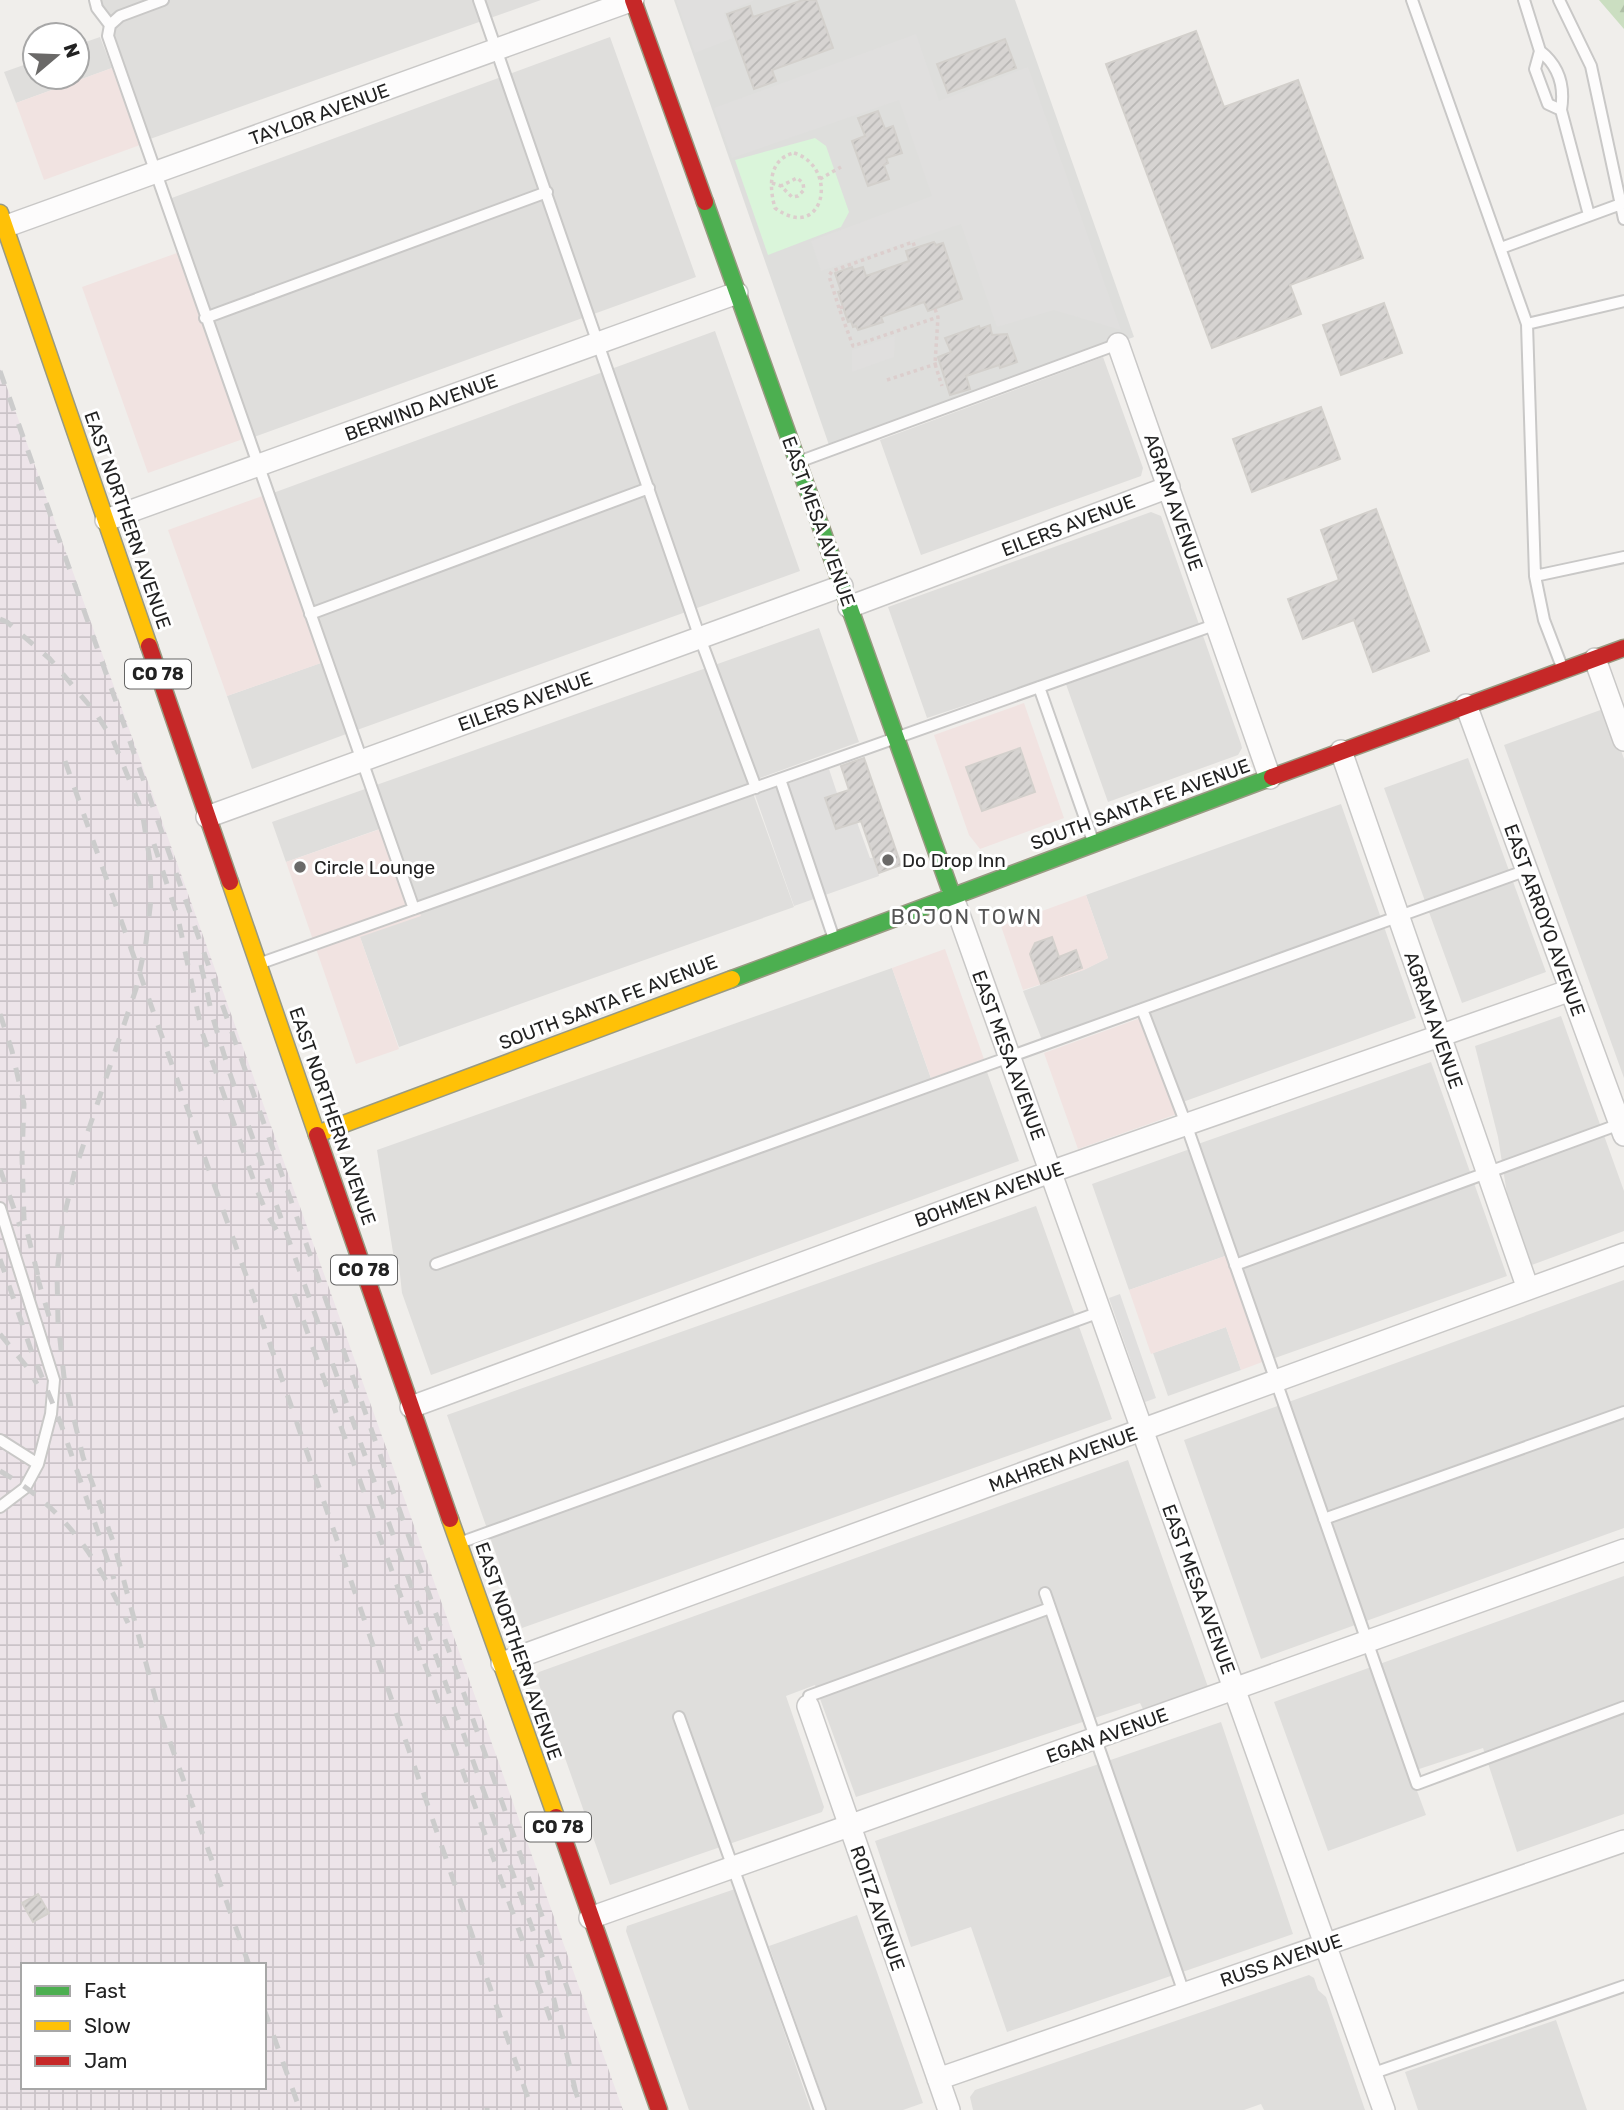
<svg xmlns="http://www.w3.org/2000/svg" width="1624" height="2110" font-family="Rubik,sans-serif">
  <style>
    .residential { fill: #dfdedc }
    .commercial { fill: #f1e3e1 }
    .industrial { fill: url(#industrial-grid); fill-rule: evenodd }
    .religious { fill: #dededc }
    .forest { fill: url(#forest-firs) }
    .park { fill: #daf5da }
    .parking { fill: #e0dfde }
    .building { fill: url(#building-hatch); stroke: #d3d0cc; stroke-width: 2 }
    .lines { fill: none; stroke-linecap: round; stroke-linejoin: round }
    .lane-casing { stroke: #c9c8c7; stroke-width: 14 }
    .street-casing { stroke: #c9c8c7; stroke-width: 24 }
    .fast-casing { stroke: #999a82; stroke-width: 19 }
    .slow-casing { stroke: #999a82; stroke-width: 19 }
    .jam-casing { stroke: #999a82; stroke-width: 19 }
    .path { stroke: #dccecd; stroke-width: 3.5; stroke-dasharray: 3.5 3.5; stroke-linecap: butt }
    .lane { stroke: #fdfcfc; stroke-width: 10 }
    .street { stroke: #fdfcfc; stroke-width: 21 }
    .fast { stroke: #4caf50; stroke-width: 16 }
    .slow { stroke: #ffc107; stroke-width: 16 }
    .jam { stroke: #c62828; stroke-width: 16 }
    .rail { stroke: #ccc; stroke-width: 5; stroke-dasharray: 14 14; stroke-linecap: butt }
    .poi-dot { fill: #6a6968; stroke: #fff; stroke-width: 2.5 }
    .labels { text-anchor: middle; stroke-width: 6; stroke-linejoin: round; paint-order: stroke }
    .shield { fill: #fff; stroke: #646464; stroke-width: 2 }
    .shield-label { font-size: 18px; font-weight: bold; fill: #222 }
    .street-label { font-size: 19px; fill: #222; stroke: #fff }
    .poi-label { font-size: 19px; fill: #222; stroke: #fff; text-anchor: start }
    .neighbourhood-label { font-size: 21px; letter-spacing: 2px; fill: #555; stroke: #fff }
  </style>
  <defs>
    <pattern id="industrial-grid" width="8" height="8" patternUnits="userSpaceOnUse" patternTransform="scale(1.75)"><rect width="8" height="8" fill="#ede4e9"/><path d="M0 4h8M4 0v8" fill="none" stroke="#cbc3c8"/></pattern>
    <pattern id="forest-firs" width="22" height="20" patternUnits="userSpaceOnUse" patternTransform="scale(1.75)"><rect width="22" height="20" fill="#cbdec1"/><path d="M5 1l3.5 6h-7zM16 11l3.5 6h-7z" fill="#aebea6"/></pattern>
    <pattern id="building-hatch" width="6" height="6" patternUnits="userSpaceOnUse" patternTransform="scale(1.75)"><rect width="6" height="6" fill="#d7d4d2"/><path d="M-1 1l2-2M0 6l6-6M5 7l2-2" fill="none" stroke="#b8b6b4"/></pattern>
  </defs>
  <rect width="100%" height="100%" fill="#f0eeeb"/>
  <path class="residential" d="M101 0H541L150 139Z
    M100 37 112 68 16 103 4 72 35 61V77H77V45Z
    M610 37 696 277 254 437 169 199Z
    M715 331 800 571 357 730 252 769 227 696 332 659 273 493Z
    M1103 357 1143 468 1141 476 921 555 880 440Z
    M1151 512 1161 516 1241 744 1242 748 1238 755 1108 802 1062 673 927 718 888 607Z
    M819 628 859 742 749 782 794 907 399 1047 360 937 388 826 286 862 272 822Z
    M1606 708 1624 759V1078L1504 745Z
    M1468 758 1546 972 1462 1003 1384 788Z
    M1341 804 1416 1018 1180 1103 1144 1003 1042 1040 1023 991 1083 970 1108 958 1086 895Z
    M892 968 935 1090 987 1072 1019 1161 431 1375 402 1293 399 1265 394 1259 377 1150Z
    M1561 1016 1624 1191V1231L1529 1266 1507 1194 1498 1137 1475 1046Z
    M1431 1062 1507 1276 1275 1358 1198 1144Z
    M1190 1149 1228 1255 1129 1290 1092 1184Z
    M1036 1206 1112 1419 522 1628 447 1415Z
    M1624 1280V1528L1261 1659 1184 1440Z
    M1226 1327 1241 1370 1168 1396 1153 1353Z
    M1128 1460 1208 1687 1143 1709 1140 1703 856 1797 815 1685 786 1696 824 1807 822 1812 610 1885 536 1676 539 1672Z
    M1624 1576V1814L1517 1852 1483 1748 1410 1772 1426 1815 1328 1851 1274 1702Z
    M1221 1722 1293 1934 1007 2032 971 1927 911 1947 875 1841Z
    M735 1889 811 2110H689L626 1931 627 1926Z
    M857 1915 923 2103 903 2110H827L769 1946Z
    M1309 1975 1314 1978 1318 1990 1326 1997 1365 2110H1264L1261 2104 1244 2110H973L970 2097 975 2090Z
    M1556 2020 1587 2110H1418L1405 2072Z"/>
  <path class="commercial" d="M112 68 140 145 44 180 16 103Z
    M177 253 243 439 148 473 82 287Z
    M265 495 324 662 227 696 168 530Z
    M1024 703 1064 818 980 849 969 835 934 735Z
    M389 826 421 916 360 937 399 1049 356 1064 286 862Z
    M1086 895 1108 958 1084 970 1023 990 1001 926Z
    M945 949 984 1059 931 1078 892 968Z
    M1143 1017 1177 1114 1078 1149 1044 1053Z
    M1228 1255 1265 1361 1241 1370 1226 1327 1151 1354 1129 1290Z"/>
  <path class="industrial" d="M0 368 623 2110H0ZM23 1965H264V2087H23Z"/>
  <path class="religious" d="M674 0H1015L1134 337 829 445Z"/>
  <path class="forest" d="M1599 0H1624V29Z"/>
  <path class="park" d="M815 138 826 146 849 212 841 227 768 255 735 160Z"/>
  <path class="parking" d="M676 0H753V1L724 13 733 38 695 53Z
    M916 34 939 101 1028 67 1121 330 1054 310 997 327 961 224 821 271 811 241 932 196 899 100 732 158 714 108Z
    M895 336 894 357 852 372V350Z
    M829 769 837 793 825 798 836 829 857 822 870 858H873L879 876 794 906 755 795Z
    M1120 1294 1156 1398 1145 1402 1109 1298Z"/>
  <path class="building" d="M803 0H816L833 48 772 70 776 81 754 89 727 14 750 6 753 17Z
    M1196 31 1224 107 1298 80 1363 258 1290 285 1301 314 1212 348 1106 64Z
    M1005 39 1016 68 948 93 937 64Z
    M878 111 885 129 893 126 902 153 886 158 888 163 884 165 889 179 868 186 852 141 865 136 858 118Z
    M934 242 936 245 943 243 962 299 928 311 924 302 881 317 883 322 858 330 856 326 853 327 851 321 848 322 838 292 841 291 835 273 852 267 853 270 863 267 866 276 909 261 906 251Z
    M1384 303 1402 353 1341 375 1323 325Z
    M990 325 992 335 1007 334 1017 362 1000 368 999 365 966 376 970 389 950 395 938 357 951 352 945 338 979 326 980 329Z
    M1321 407 1340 459 1252 492 1233 439Z
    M1376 509 1429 651 1373 672 1354 620 1303 639 1288 599 1339 580 1321 530Z
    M1020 748 1035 792 982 811 966 767Z
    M864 758 901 865 879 873 861 821 836 829 825 798 849 790 841 766Z
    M1052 937 1059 957 1076 950 1082 968 1041 984 1030 954 1035 943Z
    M38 1894 49 1913 33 1922 22 1903Z"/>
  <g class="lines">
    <g class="lane-casing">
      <path id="lane" d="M95 0 97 8 110 25
        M163 0 120 16 110 25 108 36 414 909
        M479 0 700 638 756 788
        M1412 0 1527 324 1535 576 1544 620 1562 667
        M1524 0 1540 51
        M1559 0 1591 66 1624 219
        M1561 110 1548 104 1535 69 1540 51C1559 66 1565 86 1561 110L1589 215
        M1501 248 1621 204
        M205 318 547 192
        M1527 324 1624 301
        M801 461 1118 344
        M1535 576 1624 557
        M310 614 649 488
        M1039 687 1093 841
        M780 779 834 939
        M264 962 1217 624
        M1142 1009 1186 1124 1417 1784 1624 1707
        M0 1208 54 1380 51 1414 38 1464 25 1488 0 1507
        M436 1264 1527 870
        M1235 1265 1620 1124
        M0 1440 38 1464
        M1324 1519 1624 1412
        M462 1542 1100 1312
        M1045 1593 1184 1993
        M808 1706 809 1696 1050 1608
        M679 1717 820 2110
        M1371 2074 1624 1986"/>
    </g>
    <g class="street-casing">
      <path id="street" d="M4 227 633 0
        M1118 344 1270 778
        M106 520 737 293
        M849 607 1169 487
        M1595 659 1624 740
        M1466 705 1624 1135
        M1341 751 1528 1289
        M207 817 842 586
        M952 895 1384 2110
        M411 1407 1050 1172 1571 990
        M502 1663 1624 1254
        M808 1706 949 2110
        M590 1918 1624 1550
        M938 2079 1624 1841"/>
    </g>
    <g class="fast-casing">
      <path id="fast" d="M705 202 952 895
        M732 979 1272 777"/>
    </g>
    <g class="slow-casing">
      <path id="slow" d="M0 213 149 646
        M230 882 317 1135
        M317 1134 732 979
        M450 1519 556 1817"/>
    </g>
    <g class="jam-casing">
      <path id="jam" d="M633 0 705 202
        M149 646 230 882
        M1272 777 1624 648
        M317 1135 450 1519
        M556 1817 659 2110"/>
    </g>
    <path class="path" d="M794 153C840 167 824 244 775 208 769 187 768 159 794 153Z
      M820 179 841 167
      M772 183 781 186 792 197 798 196 804 190 803 183 797 178 781 186
      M843 307 839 308 853 346 938 317
      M839 308 829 276 832 271 913 242 915 248
      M935 309 938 317 935 364 942 386
      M887 380 939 363"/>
    <use href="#lane" class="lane"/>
    <use href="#street" class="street"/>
    <use href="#fast" class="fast"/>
    <use href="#slow" class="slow"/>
    <use href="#jam" class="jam"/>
    <path class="rail" d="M0 371 570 1996
      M0 619 7 622 50 659 95 712 113 740 142 811 150 861 151 899 146 942 136 989 75 1170 63 1221 57 1272 58 1321 64 1377 83 1457 114 1544 158 1708 249 1965
      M65 761 259 1312 532 2110
      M154 844 178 918 202 1032 257 1190 267 1214 280 1236
      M201 965 212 1015 229 1071 547 1970 576 2093
      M0 1014 12 1051 24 1104 22 1157 24 1219 40 1284
      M0 1169 20 1226
      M0 1259 31 1350 61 1424 114 1579
      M37 1276 52 1326
      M294 1294 551 2021
      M0 1334 27 1367 37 1384
      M0 1471C66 1509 96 1557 128 1623
      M264 2009 300 2110
      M573 2084 582 2110
      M487 2108V2110"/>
  </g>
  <g class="poi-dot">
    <circle cx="888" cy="860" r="7"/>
    <circle cx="300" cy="867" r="7"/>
  </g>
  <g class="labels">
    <g class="shield">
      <rect x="125" y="659.5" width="66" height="29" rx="5"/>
      <rect x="331" y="1255.5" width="66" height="29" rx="5"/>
      <rect x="525" y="1812.5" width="66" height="29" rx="5"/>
    </g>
    <g class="shield-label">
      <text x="158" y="680">CO 78</text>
      <text x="364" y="1276">CO 78</text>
      <text x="558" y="1833">CO 78</text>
    </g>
    <g class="street-label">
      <text transform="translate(319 114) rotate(-20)" y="7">TAYLOR AVENUE</text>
      <text transform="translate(421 407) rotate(-20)" y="7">BERWIND AVENUE</text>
      <text transform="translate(1174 502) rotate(71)" y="7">AGRAM AVENUE</text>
      <text transform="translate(128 520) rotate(71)" y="7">EAST NORTHERN AVENUE</text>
      <text transform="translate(819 521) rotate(70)" y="7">EAST MESA AVENUE</text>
      <text transform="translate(1068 525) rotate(-21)" y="7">EILERS AVENUE</text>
      <text transform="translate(525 701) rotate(-20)" y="7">EILERS AVENUE</text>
      <text transform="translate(1140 804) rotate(-20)" y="7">SOUTH SANTA FE AVENUE</text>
      <text transform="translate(1545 920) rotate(70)" y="7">EAST ARROYO AVENUE</text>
      <text transform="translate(608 1002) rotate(-21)" y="7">SOUTH SANTA FE AVENUE</text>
      <text transform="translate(1434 1020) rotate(71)" y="7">AGRAM AVENUE</text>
      <text transform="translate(1009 1055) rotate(70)" y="7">EAST MESA AVENUE</text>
      <text transform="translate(333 1116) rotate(71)" y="7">EAST NORTHERN AVENUE</text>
      <text transform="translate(989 1194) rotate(-20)" y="7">BOHMEN AVENUE</text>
      <text transform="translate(1063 1459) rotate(-20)" y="7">MAHREN AVENUE</text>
      <text transform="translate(1199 1589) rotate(70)" y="7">EAST MESA AVENUE</text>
      <text transform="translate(519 1651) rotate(71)" y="7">EAST NORTHERN AVENUE</text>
      <text transform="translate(1107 1735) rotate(-20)" y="7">EGAN AVENUE</text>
      <text transform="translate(878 1908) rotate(71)" y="7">ROITZ AVENUE</text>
      <text transform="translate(1281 1960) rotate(-19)" y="7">RUSS AVENUE</text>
    </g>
    <g class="poi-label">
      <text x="902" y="867">Do Drop Inn</text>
      <text x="314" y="874">Circle Lounge</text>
    </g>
    <g class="neighbourhood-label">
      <text x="967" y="924">BOJON TOWN</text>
    </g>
  </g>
  <rect x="21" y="1963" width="245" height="126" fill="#ffffff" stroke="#a7a7a7" stroke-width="2"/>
  <rect x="35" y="1986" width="35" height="10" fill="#4caf50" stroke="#a7a7a7" stroke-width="2"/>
  <text x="84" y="1998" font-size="21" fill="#222222">Fast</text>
  <rect x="35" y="2021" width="35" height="10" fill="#ffc107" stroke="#a7a7a7" stroke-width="2"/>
  <text x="84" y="2033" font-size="21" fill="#222222">Slow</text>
  <rect x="35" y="2056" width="35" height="10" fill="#c62828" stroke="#a7a7a7" stroke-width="2"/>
  <text x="84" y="2068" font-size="21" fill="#222222">Jam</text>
  <g transform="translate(56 56) rotate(71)"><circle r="33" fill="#ffffff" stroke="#a7a7a7" stroke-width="2"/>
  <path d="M0-5L12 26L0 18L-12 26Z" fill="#6a6968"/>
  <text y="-10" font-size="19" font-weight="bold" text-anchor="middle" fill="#222222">N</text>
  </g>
</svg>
